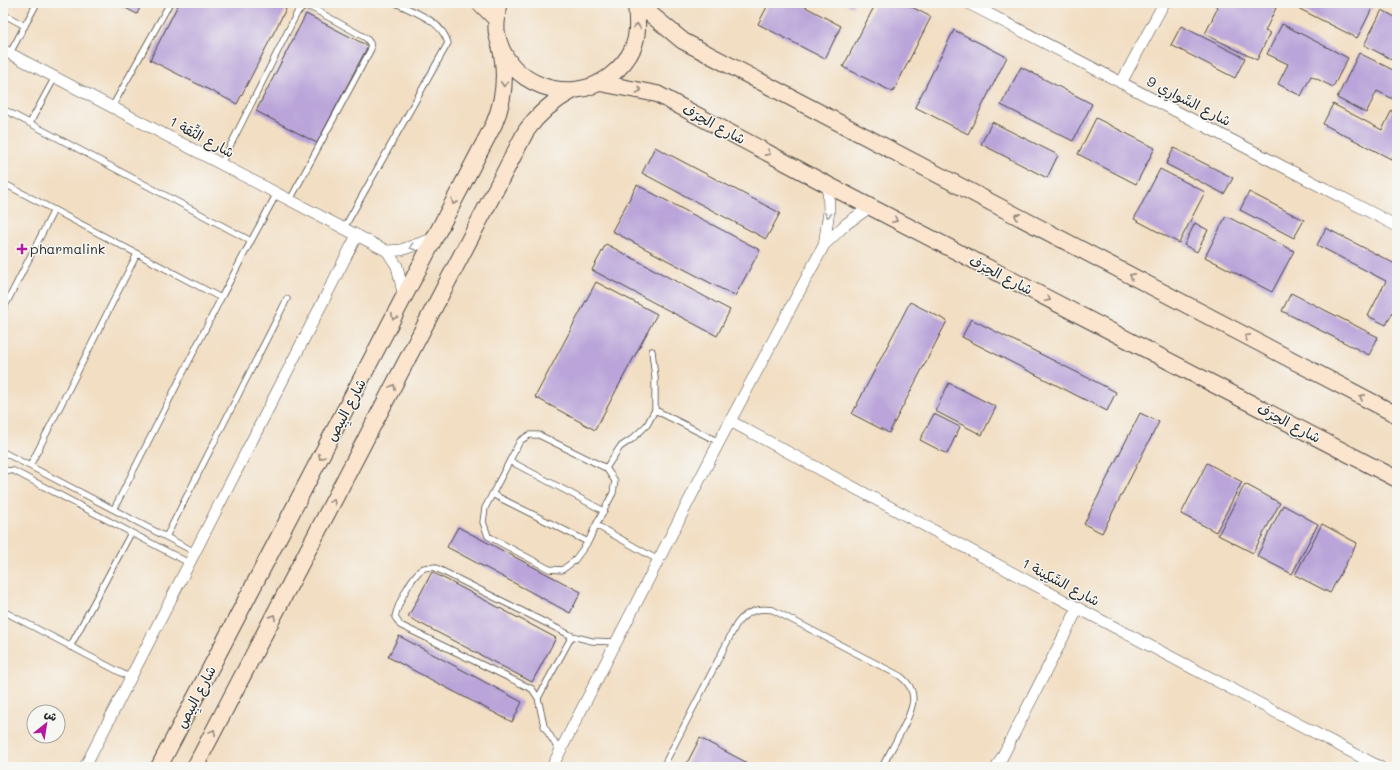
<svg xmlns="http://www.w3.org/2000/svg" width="1400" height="770" font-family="Mali,'Playpen Sans Arabic',sans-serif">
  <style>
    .building { fill: #baa4d9 }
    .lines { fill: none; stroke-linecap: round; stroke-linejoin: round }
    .lane-casing { stroke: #494642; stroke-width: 7 }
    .street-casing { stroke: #494642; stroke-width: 12 }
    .secondary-casing { stroke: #494642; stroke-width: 18 }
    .lane { stroke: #fff; stroke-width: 5.5 }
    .street { stroke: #fff; stroke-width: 11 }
    .secondary { stroke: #fbe5cf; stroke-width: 16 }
    .oneway { stroke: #93887d }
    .oneway2 { stroke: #a0a0a0 }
    .poi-dot { fill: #b5179e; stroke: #f6f6f2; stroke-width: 1.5 }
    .labels { text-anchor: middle; stroke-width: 3; stroke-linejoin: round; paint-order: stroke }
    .street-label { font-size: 14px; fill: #2b2b2b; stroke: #f6f6f2 }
    .poi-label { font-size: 14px; fill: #2b2b2b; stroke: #f6f6f2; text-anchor: start }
  </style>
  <rect width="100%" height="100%" fill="#f6f6f2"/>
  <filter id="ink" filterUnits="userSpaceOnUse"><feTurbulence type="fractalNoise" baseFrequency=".025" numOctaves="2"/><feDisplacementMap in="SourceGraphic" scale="8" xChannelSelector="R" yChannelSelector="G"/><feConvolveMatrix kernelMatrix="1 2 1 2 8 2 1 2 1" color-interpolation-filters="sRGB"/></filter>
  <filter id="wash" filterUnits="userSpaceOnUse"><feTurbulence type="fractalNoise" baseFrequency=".012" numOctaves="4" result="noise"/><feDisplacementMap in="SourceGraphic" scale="16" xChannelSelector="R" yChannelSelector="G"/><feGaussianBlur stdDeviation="0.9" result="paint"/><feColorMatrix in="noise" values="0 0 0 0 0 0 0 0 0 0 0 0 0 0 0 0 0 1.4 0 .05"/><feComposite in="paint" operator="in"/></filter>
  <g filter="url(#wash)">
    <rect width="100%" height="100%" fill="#f2dec3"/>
    <g id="blocks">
      <path class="building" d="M116 3H142L137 14Z
        M179 3H289L237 104 150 60Z
        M769 3H798L841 26 825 59 758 24Z
        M844 3H854L852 7Z
        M876 3H904L931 17 893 92 843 67Z
        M1211 3H1266L1276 8 1265 31 1270 33 1257 60 1205 34 1218 7Z
        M1293 3H1375L1357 38 1292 5Z
        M1382 10 1397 18V62L1364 45Z
        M306 14 368 46 317 143 256 111Z
        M1282 24 1348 58 1333 87 1311 76 1301 96 1278 84 1288 64 1267 54Z
        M1181 26 1245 58 1235 78 1171 45Z
        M954 30 1007 57 968 134 915 107Z
        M1359 53 1397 72V101L1377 91 1366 113 1337 98Z
        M1021 67 1092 104 1073 141 1001 105Z
        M1333 104 1382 130 1392 110 1397 113V147L1391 159 1323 124Z
        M1096 118 1155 148 1136 184 1078 154Z
        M992 122 1058 155 1047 178 981 144Z
        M655 147 780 213 766 239 642 173Z
        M1174 148 1233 178 1224 194 1166 164Z
        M1160 169 1205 192 1179 243 1134 219Z
        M637 185 760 250 735 296 612 231Z
        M1249 192 1304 220 1294 238 1240 210Z
        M1226 216 1294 251 1272 292 1205 257Z
        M1195 223 1208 230 1197 252 1184 245Z
        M1326 228 1397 265V305L1386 325 1368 316 1386 281 1317 245Z
        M606 244 730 310 717 336 592 270Z
        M596 282 657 314 595 430 535 397Z
        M1291 293 1378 337 1369 355 1282 311Z
        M910 302 947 321 889 433 852 414Z
        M971 319 1116 392 1107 411 962 337Z
        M949 383 996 407 982 435 935 411Z
        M1140 413 1159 422 1102 533 1084 524Z
        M934 414 960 427 947 454 920 440Z
        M1207 463 1242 482 1216 532 1181 514Z
        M1245 484 1280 503 1253 553 1218 535Z
        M1283 505 1318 524 1292 574 1257 556Z
        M1322 524 1357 543 1330 593 1295 575Z
        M458 527 581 592 570 613 447 547Z
        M432 572 556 638 532 682 408 617Z
        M399 636 522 702 512 722 388 657Z
        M700 738 755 767H685Z"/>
    </g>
  </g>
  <g filter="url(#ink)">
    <use href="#blocks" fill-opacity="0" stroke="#494642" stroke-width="1"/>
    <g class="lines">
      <g class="lane-casing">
        <path id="lane" d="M3 14 25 26
          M10 53 37 3
          M112 107 170 3
          M3 109 251 241 221 298
          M30 123 55 77
          M221 164 297 13 304 7 312 8 366 38 370 43 371 49 290 200
          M3 183 221 298 114 509
          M344 228 448 43C441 20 416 13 396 3
          M251 241 277 193
          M3 310 54 210
          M655 410 719 442
          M3 452 195 552
          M510 461 604 511
          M30 466 137 254
          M606 468 620 447 632 439 647 425 655 410V377L652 351
          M3 470 14 471 189 563
          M492 494 588 542
          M596 525 613 493 615 481 606 468 539 435H529L520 441 485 508 483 522 488 536 549 569 562 570 574 561 588 542 596 525 658 560
          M166 537 287 299
          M3 611 131 678
          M70 647 131 533
          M538 698 572 636
          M560 752 544 726 538 698 532 689 400 625 395 617C398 604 412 574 424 568 427 567 431 568 434 567L572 636 592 641 616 642
          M663 767 736 625C745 612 757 607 773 610L900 676C908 682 913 689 913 699 913 715 890 751 882 767"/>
      </g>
      <g class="street-casing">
        <path id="street" d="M968 3 1397 226
          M3 50 387 251 397 266 404 297
          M1121 83 1164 3
          M824 245 829 211 828 185
          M387 251 401 250 435 238
          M730 421 1078 608 1380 767
          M85 767 357 235
          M552 767 719 442 824 245 846 224 870 207
          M997 767 1078 608"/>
      </g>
      <g class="secondary-casing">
        <path id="secondary" d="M480 3 497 20
          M498 3C498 13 495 24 497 34 506 85 570 107 610 76 619 69 628 59 633 48 639 33 637 19 636 3
          M637 3 683 41 1397 415
          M600 83 657 94 828 185 1397 479
          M159 767 494 124C505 98 507 73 500 45
          M195 767 526 131C539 113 553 101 572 91"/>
      </g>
      <use href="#lane" class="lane"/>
      <use href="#street" class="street"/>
      <use href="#secondary" class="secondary"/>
    </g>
    <defs><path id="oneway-chevron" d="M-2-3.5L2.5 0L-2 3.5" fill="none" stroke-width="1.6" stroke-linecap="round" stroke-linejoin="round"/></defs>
    <g class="oneway">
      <use href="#oneway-chevron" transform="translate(637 26) rotate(-85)"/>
      <use href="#oneway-chevron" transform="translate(504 84) rotate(93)"/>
      <use href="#oneway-chevron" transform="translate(639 90) rotate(11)"/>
      <use href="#oneway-chevron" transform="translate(768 153) rotate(28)"/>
      <use href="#oneway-chevron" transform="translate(454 202) rotate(117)"/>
      <use href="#oneway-chevron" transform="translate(1017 216) rotate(-152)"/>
      <use href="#oneway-chevron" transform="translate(895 220) rotate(27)"/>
      <use href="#oneway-chevron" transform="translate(1132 276) rotate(-152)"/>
      <use href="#oneway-chevron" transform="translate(1048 299) rotate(27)"/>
      <use href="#oneway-chevron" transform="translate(394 317) rotate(118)"/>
      <use href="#oneway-chevron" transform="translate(1247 337) rotate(-152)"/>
      <use href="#oneway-chevron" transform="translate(393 387) rotate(-62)"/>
      <use href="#oneway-chevron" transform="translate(1362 397) rotate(-152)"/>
      <use href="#oneway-chevron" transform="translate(321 457) rotate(118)"/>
      <use href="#oneway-chevron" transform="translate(333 502) rotate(-62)"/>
      <use href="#oneway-chevron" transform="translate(273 617) rotate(-62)"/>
      <use href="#oneway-chevron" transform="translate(213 732) rotate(-62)"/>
    </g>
    <g class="oneway2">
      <use href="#oneway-chevron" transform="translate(828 215) rotate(96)"/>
      <use href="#oneway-chevron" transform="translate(412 247) rotate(161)"/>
    </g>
  </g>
  <path class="poi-dot" d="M20 243h4v4h4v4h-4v4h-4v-4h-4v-4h4z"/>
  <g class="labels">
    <g class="street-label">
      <text transform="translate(1189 101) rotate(27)" y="5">شارع السَّوارِي 9</text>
      <text transform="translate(714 124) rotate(28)" y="5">شارع الحِرَف</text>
      <text transform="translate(202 137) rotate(28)" y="5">شارع الثِّقة 1</text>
      <text transform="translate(1001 275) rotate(27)" y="5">شارع الحِرَف</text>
      <text transform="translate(346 410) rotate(-62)" y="5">شارع البِيص</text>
      <text transform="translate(1289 423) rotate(27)" y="5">شارع الحِرَف</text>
      <text transform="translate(1061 582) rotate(28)" y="5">شارع السَّكِينة 1</text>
      <text transform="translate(196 697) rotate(-62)" y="5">شارع البِيص</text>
    </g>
    <g class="poi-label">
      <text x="30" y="254">pharmalink</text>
    </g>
  </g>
  <rect width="1400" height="770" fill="none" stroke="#f6f6f2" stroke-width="16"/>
  <g transform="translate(46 724) rotate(30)"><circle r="19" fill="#f6f6f2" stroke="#a5a5a2"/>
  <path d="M0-3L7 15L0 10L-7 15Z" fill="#b5179e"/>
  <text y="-6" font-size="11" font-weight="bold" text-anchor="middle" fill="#2b2b2b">ش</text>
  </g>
</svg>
